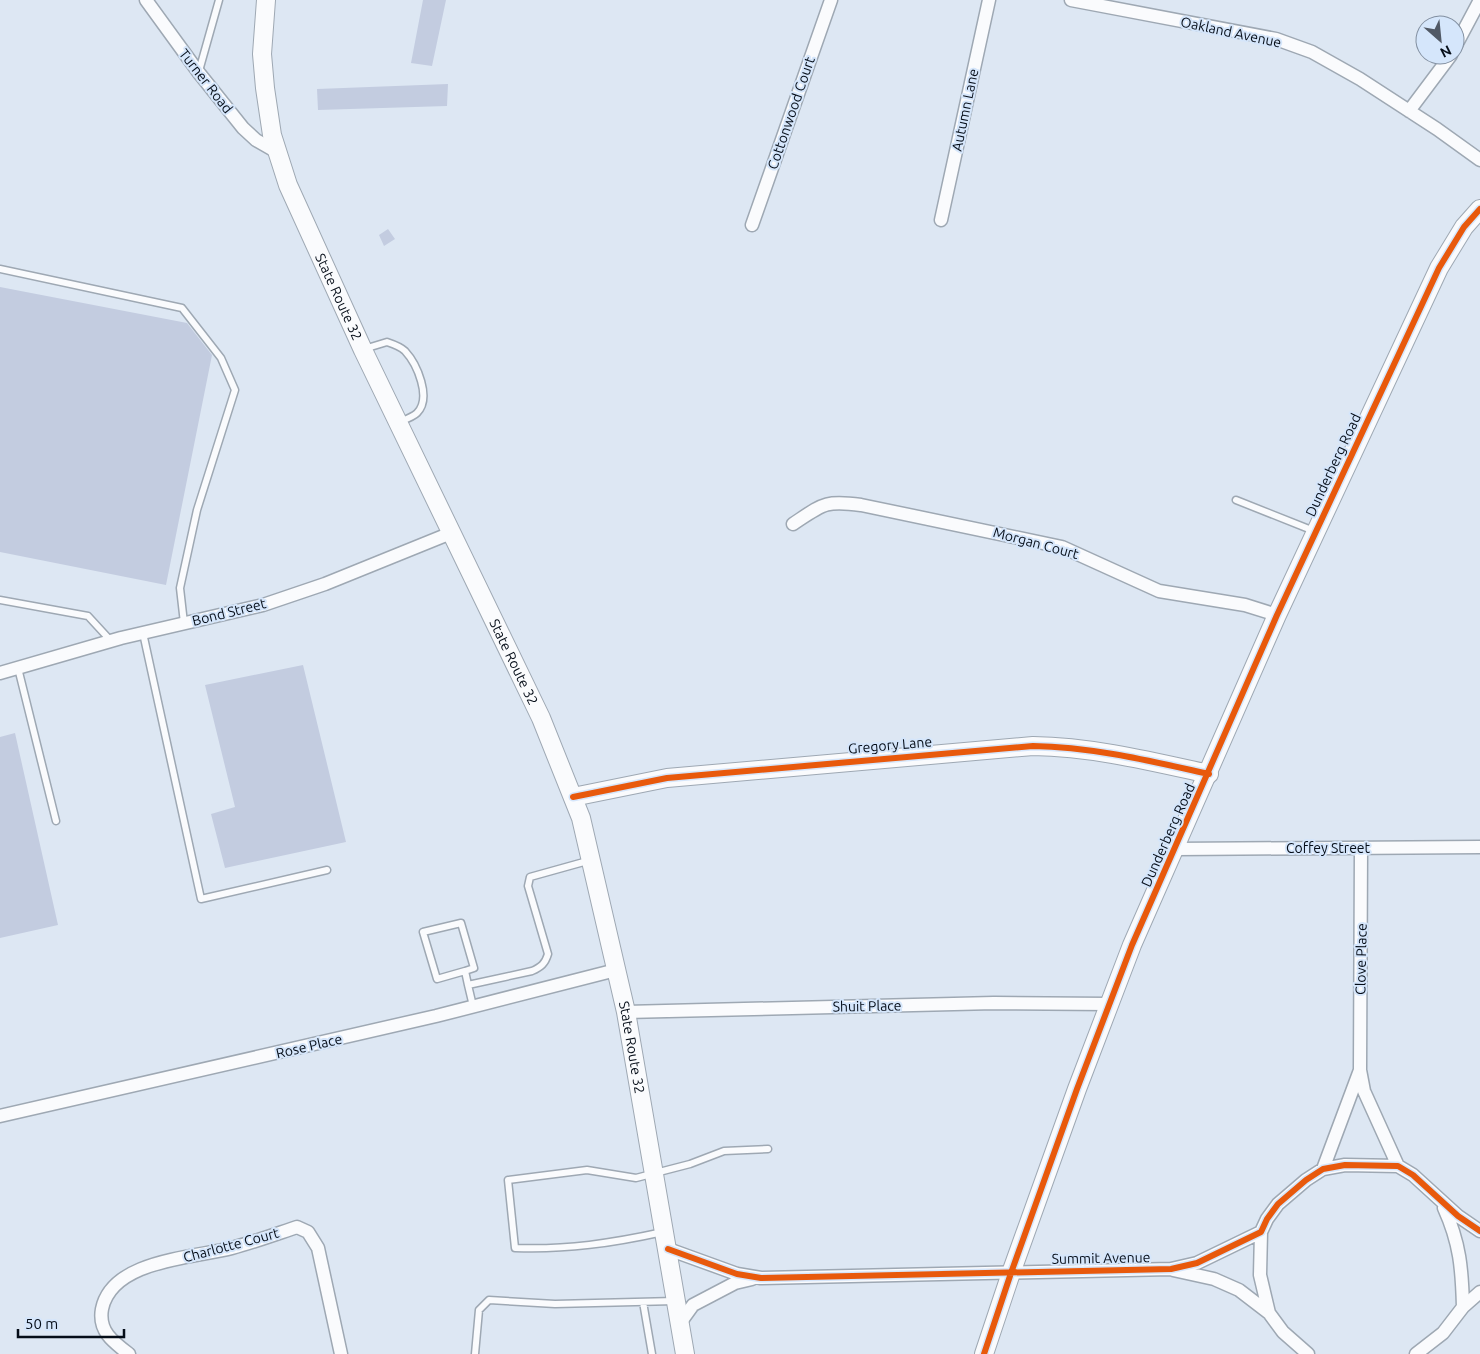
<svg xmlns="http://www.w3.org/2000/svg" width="1480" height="1354" font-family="Ubuntu,sans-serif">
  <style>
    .building { fill: #c3cce0 }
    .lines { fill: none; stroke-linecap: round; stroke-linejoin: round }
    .lane-casing { stroke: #9ea8b3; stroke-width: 9 }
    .street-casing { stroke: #9ea8b3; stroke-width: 15 }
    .secondary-casing { stroke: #9ea8b3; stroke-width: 20 }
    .lane { stroke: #fafbfd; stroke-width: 6 }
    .street { stroke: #fafbfd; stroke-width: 12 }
    .secondary { stroke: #fafbfd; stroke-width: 18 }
    .cycleway-casing { stroke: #d5e6fb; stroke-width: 9 }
    .cycleway { stroke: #e8590c; stroke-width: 6 }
    .labels { text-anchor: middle; stroke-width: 4; stroke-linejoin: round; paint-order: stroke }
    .street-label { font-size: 14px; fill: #050d18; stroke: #d5e6fb }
  </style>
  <rect width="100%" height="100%" fill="#dde7f3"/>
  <path class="building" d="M423 0H446L432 66 411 63Z
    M448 84 447 106 318 110 317 89Z
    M388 229 395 239 384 246 379 235Z
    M0 287 187 323 212 355 166 585 0 552Z
    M303 665 346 842 225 868 211 814 235 807 205 685Z
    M15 733 58 925 0 938V737Z"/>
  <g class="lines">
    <g class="lane-casing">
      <path id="lane" d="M199 71 219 0
        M0 269 182 308 221 358 235 390 197 510 180 588 184 623
        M364 349 387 342C393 344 401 347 405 351 417 364 432 398 417 413 413 417 404 420 399 422
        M1236 500 1314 531
        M0 600 88 616 111 641
        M143 633 201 899 327 870
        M18 668 56 821
        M465 971 437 979 423 932 461 923 474 968 465 971 468 985
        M473 1006 468 985 532 971C541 967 545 964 548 954L528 886 530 877 591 860
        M663 1232C613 1243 566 1250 515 1248L508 1180 587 1170 636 1178 690 1164 724 1151 768 1149
        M643 1302 652 1354
        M475 1354 479 1310 489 1300 555 1304 675 1301"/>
    </g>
    <g class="street-casing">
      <path id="street" d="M146 0 199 73 243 128 256 140 277 152
        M1071 0 1276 39 1312 52 1360 79 1437 129 1480 160
        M1455 47 1480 0
        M1409 111 1451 55
        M941 220 989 0
        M752 225 831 0
        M793 524C823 504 825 500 861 505L1062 547 1159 591 1245 605 1277 615
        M0 673 121 638 263 605 325 584 451 533
        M1361 848 1360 1070 1364 1091 1398 1166
        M1176 849 1480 847
        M626 1012 994 1003 1108 1004
        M0 1116 436 1016 616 970
        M1323 1169 1360 1070
        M1444 1208C1460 1243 1462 1269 1463 1307
        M1261 1232 1260 1275 1269 1313
        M668 1249 737 1274 761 1278 1171 1269 1197 1263 1261 1232 1267 1219 1278 1204 1306 1180 1323 1169 1345 1165 1398 1166 1413 1175 1458 1216 1480 1231
        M1173 1270 1214 1279 1239 1290 1269 1313 1283 1332 1308 1354
        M680 1323 693 1305 735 1283 752 1279
        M129 1354C113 1342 98 1331 102 1309 112 1260 192 1258 232 1248 254 1242 276 1234 297 1227L308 1232 318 1248 341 1354
        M1416 1354 1443 1333 1463 1307 1480 1292"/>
    </g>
    <g class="secondary-casing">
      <g id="secondary">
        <path id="s1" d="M266 0 262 54 265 88 272 135 288 185 363 350 541 718 581 818 626 1012 685 1354"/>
        <path d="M573 797 667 778 1033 746C1093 747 1150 761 1209 774"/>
        <path d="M984 1354 1011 1273 1077 1089 1132 945 1277 615 1439 268 1464 227 1480 209"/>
      </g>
    </g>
    <use href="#lane" class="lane"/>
    <use href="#street" class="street"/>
    <use href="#secondary" class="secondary"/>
    <g class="cycleway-casing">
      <path id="cycleway" d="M573 797 667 778 1033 746C1093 747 1150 761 1209 774
        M668 1249 737 1274 761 1278 1171 1269 1197 1263 1261 1232 1267 1219 1278 1204 1306 1180 1323 1169 1345 1165 1398 1166 1413 1175 1458 1216 1480 1231
        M984 1354 1011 1273 1077 1089 1132 945 1277 615 1439 268 1464 227 1480 209"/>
    </g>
    <use href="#cycleway" class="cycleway"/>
  </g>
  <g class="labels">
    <g class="street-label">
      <text transform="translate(1231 32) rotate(12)" y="5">Oakland Avenue</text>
      <text transform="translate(206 81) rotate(52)" y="5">Turner Road</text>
      <text transform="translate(965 110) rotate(-78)" y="5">Autumn Lane</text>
      <text transform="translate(791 113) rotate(-71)" y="5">Cottonwood Court</text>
      <text dy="5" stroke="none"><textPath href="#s1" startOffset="311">State Route 32</textPath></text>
      <text transform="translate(1333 465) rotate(-65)" y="5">Dunderberg Road</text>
      <text transform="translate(1036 543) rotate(15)" y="5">Morgan Court</text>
      <text transform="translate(229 612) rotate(-14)" y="5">Bond Street</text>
      <text dy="5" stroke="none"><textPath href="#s1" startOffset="716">State Route 32</textPath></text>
      <text transform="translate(890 745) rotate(-5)" y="5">Gregory Lane</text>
      <text transform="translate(1168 835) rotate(-66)" y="5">Dunderberg Road</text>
      <text x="1328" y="853">Coffey Street</text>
      <text transform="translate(1361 959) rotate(-89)" y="5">Clove Place</text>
      <text transform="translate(867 1006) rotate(-1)" y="5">Shuit Place</text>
      <text transform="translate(309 1046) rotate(-13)" y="5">Rose Place</text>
      <text dy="5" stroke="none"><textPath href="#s1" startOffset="1121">State Route 32</textPath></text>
      <text transform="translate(231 1245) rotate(-15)" y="5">Charlotte Court</text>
      <text transform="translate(1101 1258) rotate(-1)" y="5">Summit Avenue</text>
    </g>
  </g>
  <g transform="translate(1440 40) rotate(153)"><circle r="24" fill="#d5e6fb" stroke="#828fa0"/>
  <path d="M0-4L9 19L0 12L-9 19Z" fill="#515965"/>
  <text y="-8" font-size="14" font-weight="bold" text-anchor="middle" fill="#050d18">N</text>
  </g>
  <path d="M18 1329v8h106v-8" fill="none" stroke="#050d18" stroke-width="2.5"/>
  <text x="25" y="1329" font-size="15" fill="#050d18" stroke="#d5e6fb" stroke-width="4" paint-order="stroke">50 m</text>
</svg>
